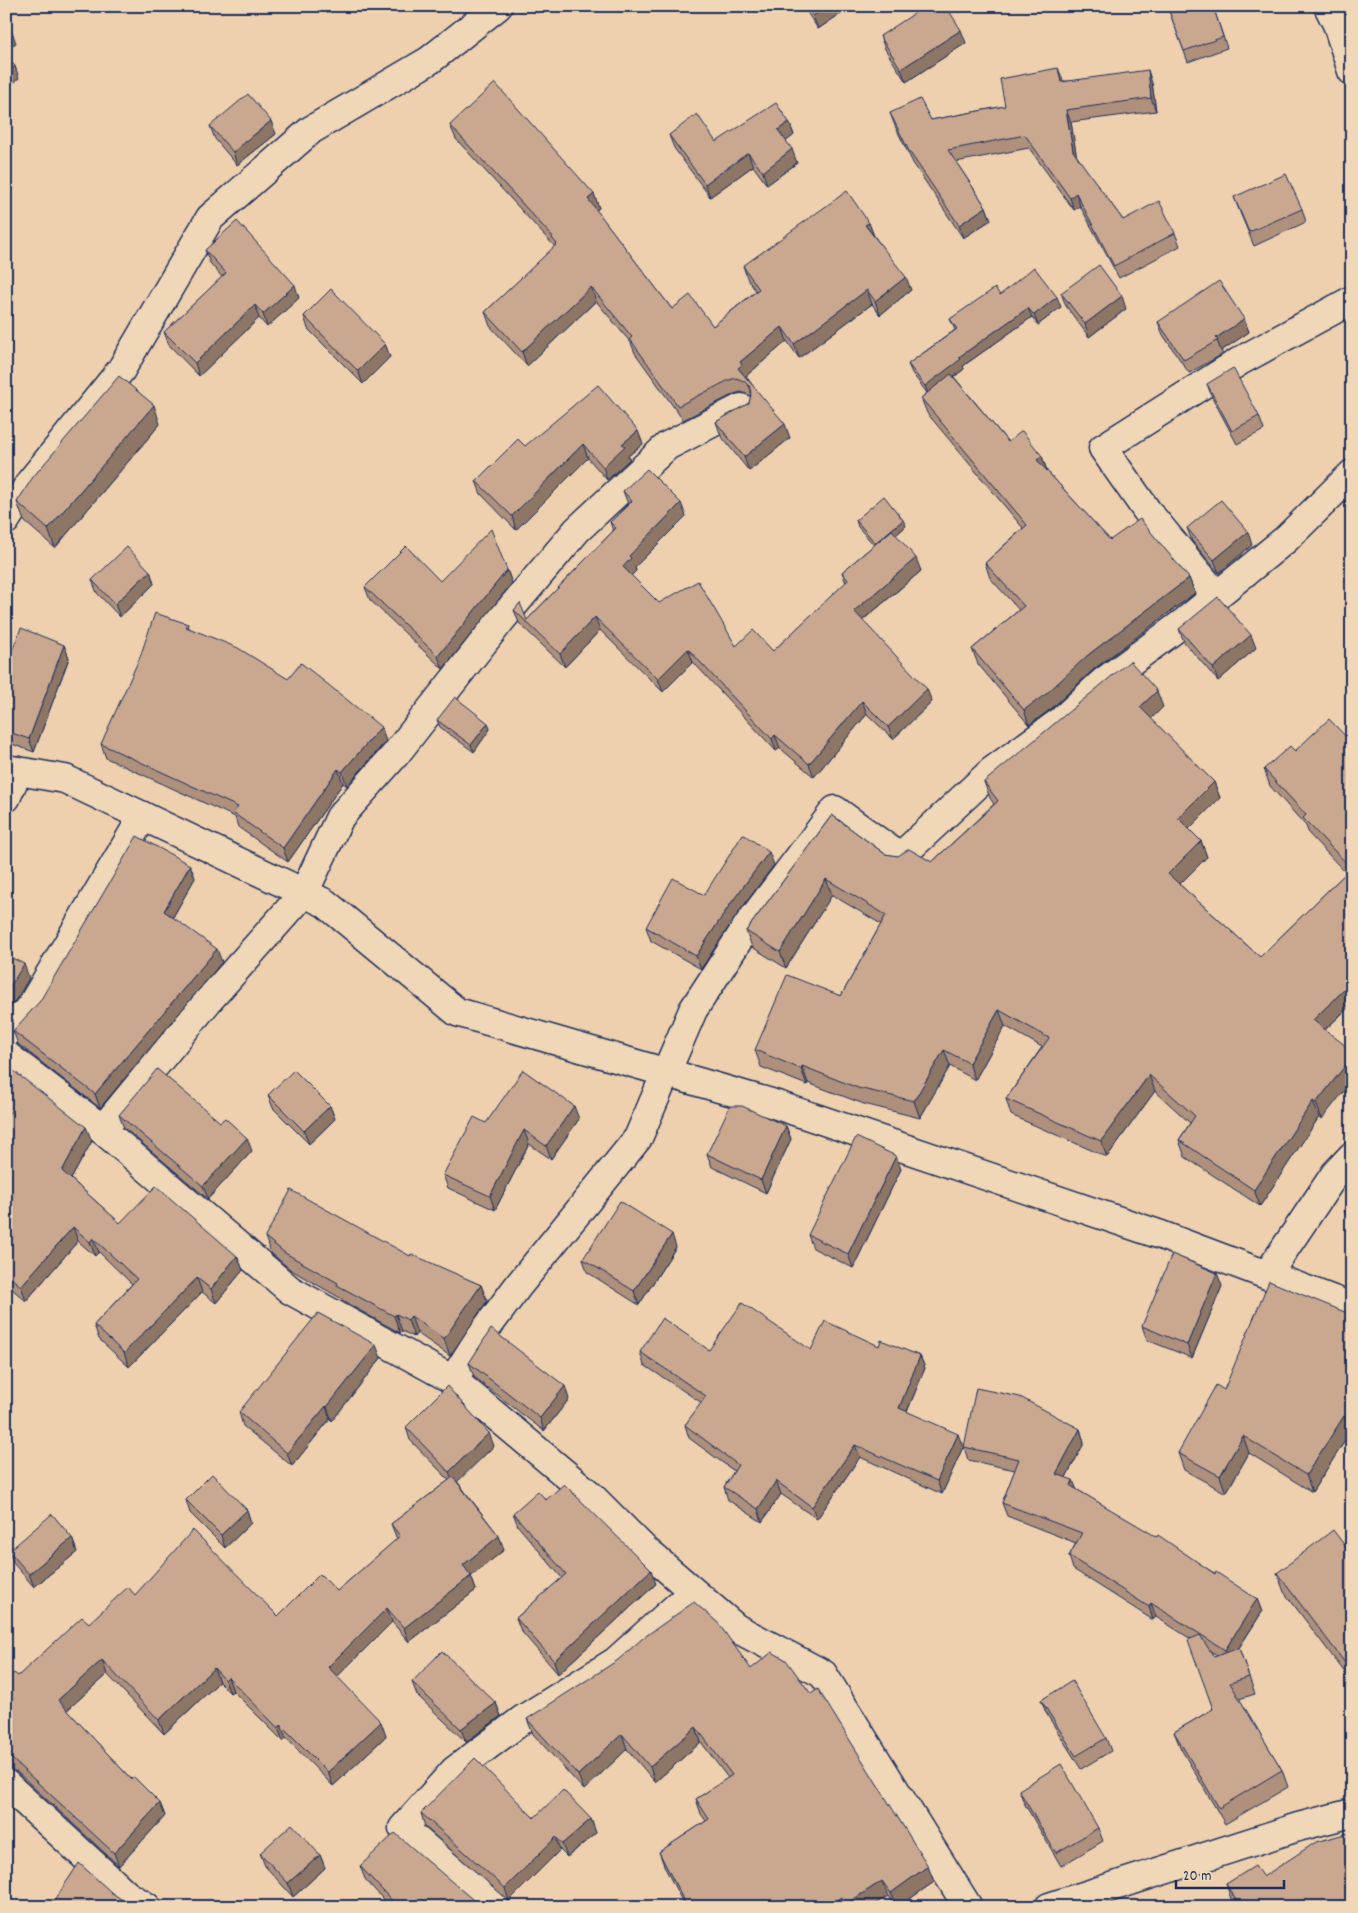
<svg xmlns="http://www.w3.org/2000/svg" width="1358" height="1913" font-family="Dekko,sans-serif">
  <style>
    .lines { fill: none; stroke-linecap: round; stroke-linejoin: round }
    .street-casing { stroke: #1b2f5e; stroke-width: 31 }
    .secondary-casing { stroke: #1b2f5e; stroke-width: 31 }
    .street { stroke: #efd7b7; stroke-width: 28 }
    .secondary { stroke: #efd7b7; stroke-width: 28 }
    .wall { fill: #ae907c; stroke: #1b2f5e; fill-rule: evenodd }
    .shaded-wall { fill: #8d7665; stroke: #1b2f5e }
    .building { fill: #caa890; stroke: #1b2f5e }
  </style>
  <rect width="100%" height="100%" fill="#eed0ae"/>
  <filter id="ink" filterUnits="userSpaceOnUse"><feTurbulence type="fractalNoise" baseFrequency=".02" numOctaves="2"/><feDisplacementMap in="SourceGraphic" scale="10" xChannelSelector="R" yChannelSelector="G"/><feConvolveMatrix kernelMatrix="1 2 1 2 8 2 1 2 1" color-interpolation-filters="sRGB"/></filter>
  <g filter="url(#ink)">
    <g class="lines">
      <g class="street-casing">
        <path id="street" d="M1328 6 1337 24 1352 71
          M6 520 31 481 121 370 210 218 311 130 430 60 498 6
          M1217 596 1147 511 1103 448 1240 361 1352 300
          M6 798 18 771
          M6 1034 31 1006 143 816
          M6 1055 92 1121 290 1290 453 1380 589 1494 644 1549 736 1628 823 1674 968 1907
          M102 1130 208 1001 304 893 340 817 395 755 501 620 577 530 667 446 741 408
          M1267 1275 1335 1174 1352 1156
          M453 1380 480 1337 518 1286 638 1138 693 1010 748 925 835 810 900 857 992 771 1061 721 1103 682 1183 623 1286 539 1352 474
          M6 1784 127 1895 147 1907
          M495 1907 403 1828 454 1771 522 1720 615 1662 693 1592"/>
      </g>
      <g class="secondary-casing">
        <path id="secondary" d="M6 769 65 779 325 903 457 1012 771 1103 1161 1235 1352 1307
          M1049 1907 1298 1827 1352 1813"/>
      </g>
      <use href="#street" class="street"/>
      <use href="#secondary" class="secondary"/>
    </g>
    <path class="wall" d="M803 6H852L818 29Z
      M1213 6 1227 48 1188 62 1168 8Z
      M880 36 966 43 906 82 885 49Z
      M1063 81 1152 83 1156 111 1071 122 1076 156 1123 220 1175 233 1180 246 1119 278 1080 206 1074 210 1029 148 956 162 986 207 991 220 963 238 913 163 895 126 890 113 931 120 1005 106Z
      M789 122 794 135 786 141 797 163 767 185 753 166 710 197 674 148 669 135 716 142Z
      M450 125 594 194 599 208 596 210 672 309 713 326 756 291 748 280 743 266 869 223 873 234 911 290 880 315 872 304 799 358 787 341 746 376 790 438 749 471 721 436 716 422 749 403 751 396 749 395 741 392 734 394 683 420 635 353 631 343 596 301 527 366 490 326 485 312 555 247 456 139Z
      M210 126 276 134 237 165 215 139Z
      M1234 197 1302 209 1306 222 1254 246 1239 210Z
      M205 250 299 298 267 327 259 318 199 376 169 345 164 332 222 277 210 263Z
      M1061 293 1126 309 1089 337 1066 306Z
      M1000 295 1061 307 1038 325 1032 317 963 366 964 369 954 377 1008 442 1042 456 1047 471 1110 540 1189 578 1195 593 1094 669 1051 709 1029 725 978 664 972 649 1019 610 990 578 985 563 1023 528 927 413 921 398 927 393 912 373 908 364 955 330 950 319Z
      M304 316 385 344 390 357 363 384 308 329Z
      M1244 319 1249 332 1221 351 1223 354 1189 373 1163 335 1158 322Z
      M1207 384 1259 416 1264 430 1237 444 1212 397Z
      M160 424 55 548 24 521 17 502Z
      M643 444 628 456 630 459 607 480 588 458 516 530 481 494 476 481 525 446Z
      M623 491 686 516 635 567 636 571 631 575 659 603 736 646 773 651 846 583 842 572 874 545 858 527 856 520 906 526 896 535 921 571 862 621 932 702 893 739 867 714 814 777 780 748 776 751 693 662 663 692 600 630 565 667 519 623 514 610 527 620 613 531 610 522 628 504Z
      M1187 528 1252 545 1219 573 1192 541Z
      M507 570 512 583 443 669 370 600 365 587 440 581Z
      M150 571 154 584 120 617 97 593 92 580Z
      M188 624 189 628 386 741 347 786 343 783 288 862 238 827 235 817 106 758 101 744Z
      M1179 629 1256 648 1218 681 1184 642Z
      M64 645 69 658 34 752 6 742V666Z
      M1163 707 1151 719 1214 782 1220 798 1189 829 1201 841 1207 857 1179 884 1260 957 1346 873 1309 834 1306 826 1270 786 1264 769 1295 751 1352 743V1004L1325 1030 1322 1119 1319 1117 1260 1206 1185 1157 1179 1140 1190 1123 1155 1091 1107 1157 1011 1115 1006 1099 1042 1047 1005 1026 975 1080 950 1066 920 1118 864 1104 808 1083 807 1085 761 1067 755 1050 841 996 881 924 832 895 786 968 752 947 746 931 832 815 885 854 932 862 994 804 990 798 984 782Z
      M437 720 488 723 490 729 474 752 440 727Z
      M190 865 195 878 173 917 222 962 100 1108 18 1044 13 1031Z
      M774 865 736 916 701 969 651 941 646 927 704 895Z
      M6 1065 92 1141 71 1179 120 1223 237 1256 243 1270 216 1303 202 1292 129 1367 99 1339 94 1325 132 1284 99 1252 95 1256 78 1241 26 1301 6 1284V1117L7 1116 6 1115Z
      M268 1095 330 1106 335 1119 309 1144 273 1108Z
      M119 1115 252 1151 208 1199 124 1128Z
      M579 1119 551 1159 529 1144 495 1210 448 1188 443 1175 486 1123Z
      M786 1126 791 1139 766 1193 712 1167 707 1154Z
      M901 1169 853 1268 813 1248 808 1235Z
      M1352 1203V1231L1344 1210Z
      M265 1237 410 1256 481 1285 487 1301 450 1356 417 1333 414 1337 402 1331 400 1333 343 1301 342 1299 291 1270 271 1253Z
      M676 1247 639 1305 587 1272 583 1259Z
      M1222 1286 1192 1358 1147 1340 1142 1326Z
      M1352 1315V1434L1350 1433 1312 1492 1249 1453 1226 1493 1184 1470 1178 1453 1224 1390Z
      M879 1346 920 1356 925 1368 907 1412 963 1447 942 1494 860 1457 817 1519 781 1494 762 1522 728 1500 724 1487 734 1471 689 1438 685 1425 702 1403 644 1365 640 1352 709 1350H811Z
      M381 1358 332 1421 330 1419 292 1466 243 1426 239 1412Z
      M469 1363 569 1399 544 1431 474 1377Z
      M406 1427 494 1446 457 1481 499 1536 504 1550 471 1576 476 1590 409 1642 392 1622 337 1677 386 1736 333 1786 286 1738 283 1741 233 1691 230 1693 219 1682 164 1734 107 1674 67 1710 131 1779 160 1803 165 1816 119 1866 17 1772 6 1769V1673L10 1677 18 1676 89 1623 135 1595 278 1616 337 1591 397 1539 391 1524 449 1480 410 1440Z
      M1080 1429 1084 1443 1066 1477 1076 1489 1257 1599 1262 1612 1239 1648 1255 1694 1239 1699 1282 1770 1288 1787 1225 1824 1181 1749 1174 1732 1213 1709 1191 1639 1156 1617 1153 1620 1073 1569 1069 1556 1076 1543 1007 1516 1002 1503 1015 1470 968 1460 964 1447ZM1210 1651 1217 1655 1214 1657Z
      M186 1500 247 1510 251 1523 225 1548 190 1513Z
      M513 1513 656 1584 558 1674 521 1631 516 1618 562 1578 518 1526Z
      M72 1538 77 1552 34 1587 14 1564 11 1556 6 1560 10 1550Z
      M1352 1555V1682L1284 1592 1277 1573Z
      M751 1669 934 1882 898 1907H895L888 1896 870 1907H685L665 1868 659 1852 706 1821 701 1814 696 1799 728 1778 701 1742 655 1782 627 1749 584 1790 533 1734 527 1719Z
      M412 1682 496 1703 501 1716 466 1742 417 1695Z
      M1041 1700 1106 1738 1111 1751 1081 1769 1046 1713Z
      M1019 1790 1098 1828 1103 1841 1061 1866 1024 1803Z
      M421 1813 591 1819 596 1833 567 1857 560 1850 509 1901 425 1827Z
      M260 1853 320 1855 325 1868 293 1897 265 1866Z
      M360 1866 483 1907H390L365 1879Z
      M1263 1877 1352 1907H1236L1231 1899 1226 1884Z"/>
    <path class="shaded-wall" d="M827 6H852L818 29 813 16Z
      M961 30 966 43 906 82 901 69Z
      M12 32 16 43 6 51V37Z
      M15 66 19 78 6 90V75Z
      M1058 68 1063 80 1065 94 1061 82Z
      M1148 70 1152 83 1156 111 1151 98Z
      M1066 110 1071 122 1078 164 1073 151Z
      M271 121 276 134 237 165 233 152Z
      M789 122 794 135 783 144 778 130Z
      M792 149 797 163 767 185 763 172Z
      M748 153 753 166 710 197 705 184Z
      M1076 193 1080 206 1074 210 1070 198Z
      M594 194 599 208 593 213 588 199Z
      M986 207 991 220 963 238 959 225Z
      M869 223 874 236 865 225Z
      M906 277 911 290 880 315 875 301Z
      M295 285 299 298 267 327 263 314Z
      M591 287 596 301 527 366 522 352Z
      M867 290 872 304 799 358 794 344Z
      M1122 296 1126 309 1089 337 1085 324Z
      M1057 297 1061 307 1038 325 1034 315Z
      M255 305 259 318 199 376 195 363Z
      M1028 308 1032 317 963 366 964 369 929 396 925 386 959 357Z
      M1244 319 1249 332 1221 351 1216 338Z
      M782 327 787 341 746 376 747 379 738 368 740 362Z
      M385 344 390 357 363 384 358 371Z
      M154 405 160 424 55 548 48 529Z
      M785 424 790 438 749 471 744 457Z
      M638 431 643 444 628 456 630 459 607 480 603 467 622 444Z
      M583 444 588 458 516 530 512 516Z
      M1042 456 1047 471 1042 475 1037 460Z
      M681 503 686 516 635 567 636 571 627 580 623 567 629 556Z
      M903 520 906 526 878 550 875 543Z
      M1248 532 1252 545 1219 573 1214 560Z
      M916 558 921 571 858 624 854 611Z
      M507 570 512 583 443 669 438 656Z
      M150 571 154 584 120 617 115 604Z
      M1189 578 1195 593 1094 669 1051 709 1029 725 1024 710 1088 655Z
      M595 617 600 630 565 667 560 654Z
      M1251 635 1256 648 1218 681 1213 668Z
      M64 645 69 658 34 752 29 739Z
      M688 649 693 662 663 692 658 679Z
      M927 689 932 702 893 739 888 727Z
      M1157 691 1163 707 1146 724 1140 707Z
      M862 701 867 714 814 777 809 764Z
      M488 723 490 729 474 752 471 745Z
      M381 727 386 741 347 786 342 772Z
      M775 735 780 748 776 751 772 739Z
      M338 769 343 783 288 862 283 848Z
      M1214 782 1220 798 1184 834 1178 818Z
      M1201 841 1207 857 1174 890 1168 874Z
      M769 852 774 865 736 916 701 969 696 956 731 903Z
      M190 865 195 878 169 924 164 911Z
      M826 879 832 895 786 968 780 952Z
      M217 949 222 962 100 1108 95 1094Z
      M24 964 29 978 18 997 6 1012V991Z
      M1352 982V1004L1318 1036 1313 1020Z
      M999 1010 1005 1026 975 1080 969 1063Z
      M944 1050 950 1066 920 1118 914 1101Z
      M1352 1057V1081L1322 1119 1316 1103Z
      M802 1066 808 1083 807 1085 801 1069Z
      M1149 1075 1155 1091 1107 1157 1101 1141Z
      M1313 1101 1319 1117 1260 1206 1254 1190Z
      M330 1106 335 1119 309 1144 304 1131Z
      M574 1106 579 1119 551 1159 546 1146Z
      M786 1126 791 1139 766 1193 761 1180Z
      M86 1127 92 1141 67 1186 62 1171Z
      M524 1130 529 1144 495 1210 490 1196Z
      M247 1138 252 1151 208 1199 203 1186Z
      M896 1156 901 1169 853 1268 848 1254Z
      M73 1227 78 1241 26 1301 21 1286Z
      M672 1234 676 1247 639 1305 634 1291Z
      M93 1238 99 1252 95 1256 90 1242Z
      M237 1256 243 1270 216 1303 211 1289Z
      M1217 1273 1222 1286 1192 1358 1187 1345Z
      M197 1278 202 1292 129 1367 124 1353Z
      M481 1285 487 1301 450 1356 444 1339Z
      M396 1314 402 1331 400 1333 394 1316Z
      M411 1316 417 1333 414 1337 408 1320Z
      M376 1345 381 1358 332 1421 327 1407Z
      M920 1356 925 1368 903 1421 899 1408Z
      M565 1386 569 1399 544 1431 540 1418Z
      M326 1406 330 1419 292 1466 287 1453Z
      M1344 1416 1350 1433 1312 1492 1306 1475Z
      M1080 1429 1084 1443 1061 1487 1056 1474Z
      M489 1433 494 1446 454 1485 449 1472Z
      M958 1434 963 1447 942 1494 937 1481Z
      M1243 1436 1249 1453 1226 1493 1220 1476Z
      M855 1445 860 1457 817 1519 812 1507Z
      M1073 1480 1078 1493 1071 1486Z
      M776 1481 781 1494 762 1522 758 1509Z
      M247 1510 251 1523 225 1548 221 1535Z
      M499 1536 504 1550 468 1579 463 1565Z
      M72 1538 77 1552 34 1587 29 1574Z
      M7 1542 11 1556 6 1560V1543Z
      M651 1570 656 1584 558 1674 554 1661Z
      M471 1576 476 1590 409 1642 404 1628Z
      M1257 1599 1262 1612 1229 1663 1225 1650Z
      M1151 1603 1156 1617 1153 1620 1149 1607Z
      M387 1608 392 1622 333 1681 328 1667Z
      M102 1660 107 1674 63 1714 58 1700Z
      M214 1668 219 1682 164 1734 159 1720Z
      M228 1677 233 1691 230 1693 225 1680Z
      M496 1703 501 1716 466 1742 461 1729Z
      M381 1722 386 1736 333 1786 328 1772Z
      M281 1725 286 1738 283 1741 278 1728Z
      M696 1727 701 1742 655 1782 650 1767Z
      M622 1734 627 1749 584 1790 578 1775Z
      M160 1803 165 1816 119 1866 114 1853Z
      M591 1819 596 1833 567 1857 562 1844Z
      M556 1837 560 1850 509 1901 505 1888Z
      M320 1855 325 1868 293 1897 288 1883Z
      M928 1866 934 1882 898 1907H896L891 1893Z
      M882 1881 888 1896 870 1907H847L846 1904Z
      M842 1897 845 1907H827Z"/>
    <path class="building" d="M807 6H827L813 16Z
      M926 6H946L961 30 901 69 880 36Z
      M1174 6H1213L1223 37 1184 51 1168 8Z
      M1347 6H1352V20L1349 10Z
      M6 25 12 32 6 37Z
      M6 57 15 66 6 75Z
      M1058 68 1061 82 1148 70 1151 98 1066 110 1073 151 1123 220 1159 201 1175 233 1114 266 1076 193 1070 198 1025 135 948 150 986 207 959 225 909 151 890 113 920 99 931 120 1005 106 1000 79Z
      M495 83 594 194 588 199 672 309 690 295 713 326 759 289 743 266 847 191 869 223 865 225 906 277 875 301 867 290 794 344 782 327 740 362 742 365 738 368 785 424 744 457 716 422 749 403 751 394 750 387 744 381 736 378 729 380 678 406 630 339 632 337 591 287 522 352 485 312 557 244 552 238 553 237 450 125Z
      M248 94 271 121 233 152 210 126Z
      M776 103 789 122 778 130 792 149 763 172 748 153 705 184 669 135 697 114 716 142Z
      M1286 174 1302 209 1249 232 1234 197Z
      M237 221 295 285 263 314 255 305 195 363 164 332 226 273 205 250Z
      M1099 265 1122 296 1085 324 1061 293Z
      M1034 267 1057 297 1034 315 1028 308 959 357 961 359 925 386 908 364 957 329 950 319 995 288 1000 295Z
      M1219 281 1244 319 1216 338 1218 340 1184 360 1158 322Z
      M331 289 385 344 358 371 304 316Z
      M1233 368 1259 416 1232 431 1207 384Z
      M951 374 1008 442 1022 431 1042 456 1037 460 1110 540 1140 519 1189 578 1088 655 1046 694 1024 710 972 649 1024 606 985 563 1027 525 921 398Z
      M119 376 154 405 48 529 17 502 33 477Z
      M598 385 638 431 622 444 625 446 603 467 583 444 512 516 476 481 518 439 525 446Z
      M647 469 681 503 629 556 631 558 623 567 659 603 698 581 736 646 753 630 773 651 848 580 842 572 892 530 916 558 854 611 927 689 888 727 862 701 809 764 775 735 772 739 688 649 658 679 595 617 560 654 514 610 520 603 527 620 616 528 610 522 632 501 623 491Z
      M884 496 903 520 875 543 856 520Z
      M1221 500 1248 532 1214 560 1187 528Z
      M491 529 507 570 438 656 365 587 406 546 440 581Z
      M127 547 150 571 115 604 92 580Z
      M1218 597 1251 635 1213 668 1179 629Z
      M155 613 188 624 186 627 238 648 288 679 301 663 381 727 342 772 338 769 283 848 233 813 238 807 101 744 140 657Z
      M21 628 64 645 29 739 6 731V666Z
      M1130 661 1157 691 1140 707 1214 782 1178 818 1201 841 1168 874 1260 957 1351 868 1303 818 1306 815 1264 769 1290 746 1295 751 1329 719 1352 743V982L1313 1020 1352 1051V1057L1316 1103 1313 1101 1254 1190 1179 1140 1195 1116 1149 1075 1101 1141 1006 1099 1049 1038 999 1010 969 1063 944 1050 914 1101 858 1088 802 1066 801 1069 755 1050 787 975 841 996 886 915 826 879 780 952 746 931 832 815 885 854 898 856 909 849 932 862 998 801 984 782Z
      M455 697 488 723 471 745 437 720Z
      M743 834 769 852 731 903 696 956 646 927 673 878 704 895Z
      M137 836 190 865 164 911 217 949 95 1094 13 1031 40 1001Z
      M6 955 24 964 13 982 6 991Z
      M6 1065 86 1127 62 1171 120 1223 156 1186 237 1256 211 1289 197 1278 124 1353 94 1325 137 1279 93 1238 90 1242 73 1227 21 1286 6 1274V1117L12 1110 6 1105Z
      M157 1069 220 1122 225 1118 247 1138 203 1186 119 1115Z
      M294 1070 330 1106 304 1131 268 1095Z
      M523 1070 574 1106 546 1146 524 1130 490 1196 443 1175 474 1117 486 1123Z
      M730 1106H742L786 1126 761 1180 707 1154Z
      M856 1137 896 1156 848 1254 808 1235Z
      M291 1190 410 1256 411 1254 481 1285 444 1339 411 1316 408 1320 396 1314 394 1316 337 1285 338 1283 285 1253 265 1237Z
      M620 1201 672 1234 634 1291 583 1259Z
      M1352 1203V1218L1344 1210Z
      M1172 1254 1217 1273 1187 1345 1142 1326Z
      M1269 1281 1352 1315V1418L1344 1416 1306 1475 1243 1436 1220 1476 1178 1453 1216 1385 1224 1390Z
      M742 1303 811 1350 825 1321 879 1346 881 1340 920 1356 899 1408 958 1434 937 1481 855 1445 812 1507 776 1481 758 1509 724 1487 738 1465 685 1425 706 1396 640 1352 662 1318 709 1350Z
      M318 1313 376 1345 327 1407 326 1406 287 1453 239 1412Z
      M491 1329 565 1386 540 1418 469 1363Z
      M447 1386 489 1433 449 1472 406 1427Z
      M976 1388 1020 1397 1080 1429 1056 1474 1073 1480 1071 1486 1157 1537 1158 1535 1215 1574 1216 1572 1257 1599 1225 1650 1151 1603 1149 1607 1069 1556 1082 1533 1002 1503 1019 1459 964 1447Z
      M212 1474 247 1510 221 1535 186 1500Z
      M453 1477 499 1536 463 1565 471 1576 404 1628 387 1608 328 1667 381 1722 328 1772 281 1725 278 1728 228 1677 225 1680 214 1668 159 1720 102 1660 58 1700 131 1779 134 1777 160 1803 114 1853 12 1759 6 1757V1673L10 1677 14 1673 18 1676 82 1617 89 1623 128 1587 135 1595 193 1530 278 1616 320 1574 337 1591 400 1536 391 1524Z
      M564 1484 651 1570 554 1661 516 1618 566 1574 513 1513 538 1491 546 1500Z
      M52 1514 72 1538 29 1574 9 1551Z
      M1333 1530 1352 1555V1672L1277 1573Z
      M694 1602 718 1623 751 1669 772 1652 786 1660 811 1694 818 1689 928 1866 891 1893 882 1881 846 1904 842 1897 827 1907H687L659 1852 709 1819 696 1799 732 1775 696 1727 650 1767 622 1734 578 1775 527 1719 618 1660 643 1638Z
      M1200 1635 1214 1657 1239 1648 1249 1677 1230 1683 1282 1770 1219 1808 1174 1732 1213 1709 1188 1640Z
      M442 1651 496 1703 461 1729 412 1682Z
      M1072 1681 1106 1738 1076 1756 1041 1700Z
      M475 1758 534 1818 563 1790 591 1819 562 1844 556 1837 505 1888 421 1813Z
      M1061 1764 1098 1828 1056 1853 1019 1790Z
      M292 1824 320 1855 288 1883 260 1853Z
      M1352 1832V1907H1240L1226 1884 1255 1866 1263 1877 1316 1842Z
      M395 1833 480 1906 483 1907H397V1906L360 1866Z
      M79 1863 112 1893 133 1907H50Z
      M1110 1901 1112 1907H1094Z"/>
  </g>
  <rect width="1358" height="1913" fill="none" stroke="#efd7b7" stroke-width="25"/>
  <rect x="12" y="12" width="1333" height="1888" fill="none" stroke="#1b2f5e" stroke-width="2" filter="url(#ink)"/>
  <path d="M1176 1880v8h108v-8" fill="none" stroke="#1b2f5e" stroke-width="2.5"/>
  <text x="1183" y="1880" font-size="15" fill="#1b2f5e" stroke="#efd7b7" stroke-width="4" paint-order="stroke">20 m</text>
</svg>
